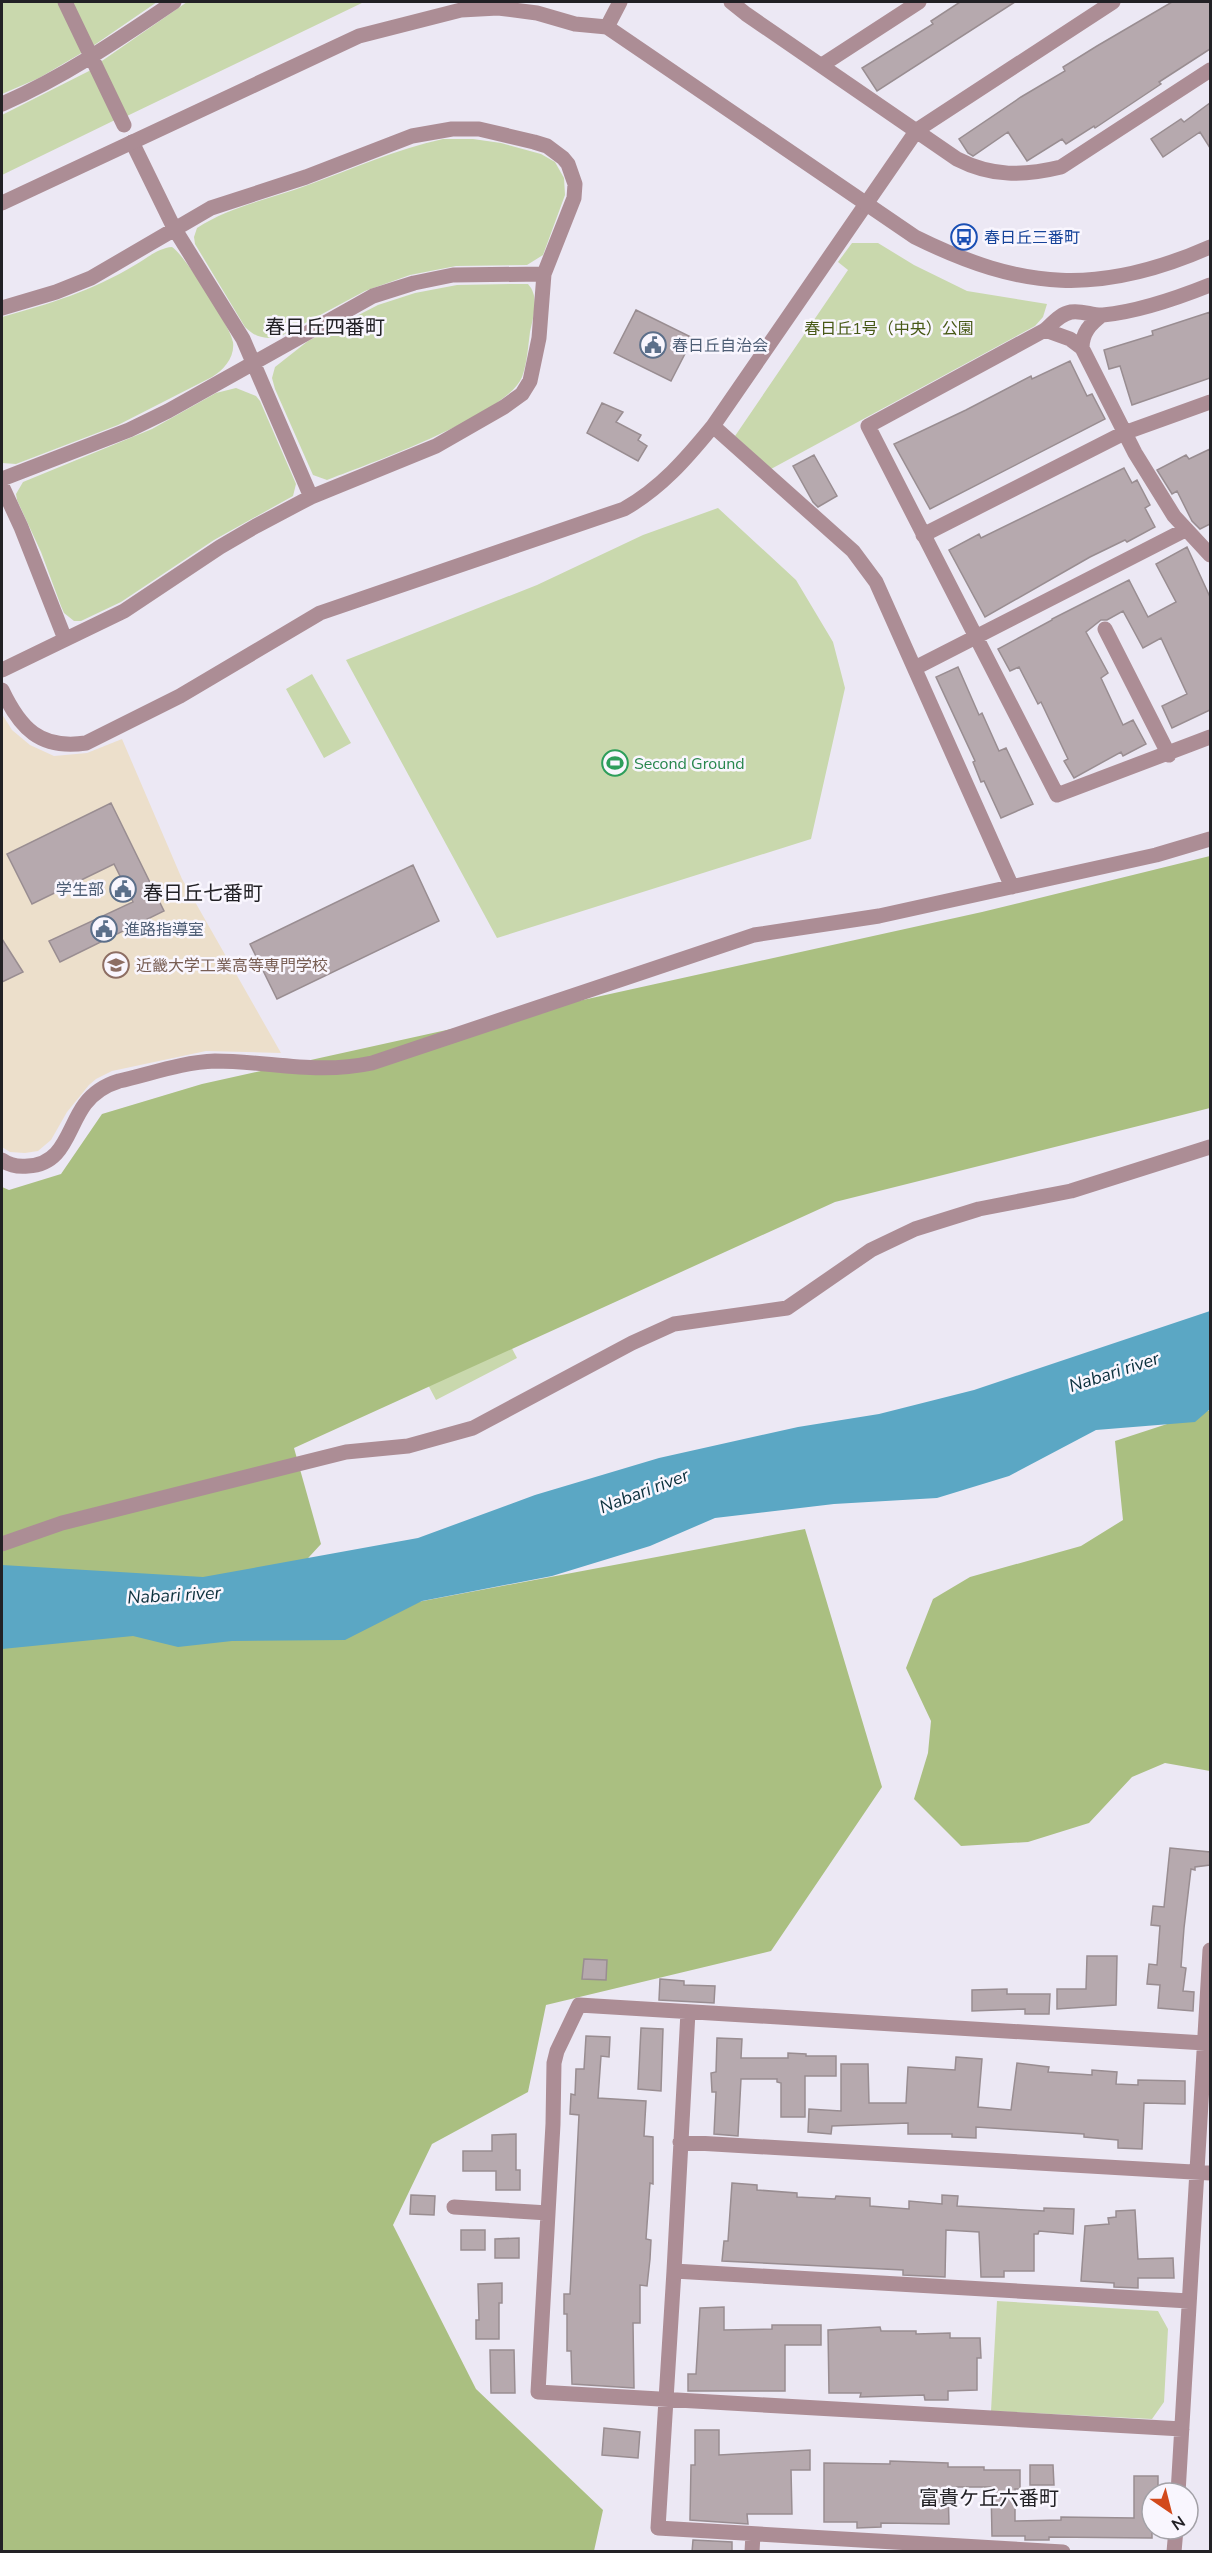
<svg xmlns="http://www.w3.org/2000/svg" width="1212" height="2553" font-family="'Nunito Sans','Noto Sans JP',sans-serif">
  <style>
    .education { fill: #ecdfcb }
    .green { fill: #c9d8ad }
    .forest { fill: #aabf81 }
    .water { fill: #5ba7c4 }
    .building { fill: #b6a9ae; stroke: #998d91; stroke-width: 1.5 }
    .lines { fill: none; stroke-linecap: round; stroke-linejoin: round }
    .minor { stroke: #ac8d95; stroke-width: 15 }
    .tertiary { stroke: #ac8d95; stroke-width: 15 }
    .labels { text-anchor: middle; stroke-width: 5; stroke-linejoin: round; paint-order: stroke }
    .transit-label { font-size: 16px; fill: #164399; stroke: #f9f6fe; text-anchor: start }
    .park-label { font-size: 16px; fill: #475916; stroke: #f9f6fe }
    .service-label { font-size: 16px; fill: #4e5e75; stroke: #f9f6fe; text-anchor: start }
    .leisure-label { font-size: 16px; fill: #27864d; stroke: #f9f6fe; text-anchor: start }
    .education-label { font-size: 16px; fill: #785e54; stroke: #f9f6fe; text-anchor: start }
    .water-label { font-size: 18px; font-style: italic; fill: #0a2f3c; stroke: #f9f6fe }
    .quarter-label { font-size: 20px; fill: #222125; stroke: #f9f6fe }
  </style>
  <rect width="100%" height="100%" fill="#ece8f4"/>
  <path class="education" d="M2 714 12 730 30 745 54 756 87 753 122 739 182 879 281 1053 206 1051 112 1071 96 1079 89 1085 67 1112 51 1140 38 1151 25 1153 10 1152 2 1147Z"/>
  <path class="green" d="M2 2H60L85 51 39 78 2 94Z
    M69 2H157L90 48Z
    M187 2H364L127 116 99 63Z
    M91 70 115 120 2 175V115Z
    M443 139H473L501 143 541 154 555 162 564 178 565 195 543 255 527 265 456 266 410 275 365 291 281 336C266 340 256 338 245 327L195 244 194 237 197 228C230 206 271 199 308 185 353 169 396 149 443 139Z
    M852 243H878L914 265 967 291 1047 304 1043 317 1035 326 771 469 735 436 848 270 838 262Z
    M172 247C184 254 232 329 233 342 235 357 224 370 212 377L118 425 16 464 2 463V317C49 304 92 291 135 265 146 259 158 248 172 247Z
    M513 284H528C540 297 533 317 530 332 528 347 527 364 522 377 507 415 366 465 327 480L313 475 275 389 272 378 275 367 308 341 378 305 415 293 457 285Z
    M236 388 256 396 260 401 296 484 293 496 214 540 121 602 81 621H74L64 613 61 606 41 552 17 500 16 494 23 482 152 429 216 393Z
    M718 508 796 580 833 642 845 688 811 839 497 938 346 660 537 585 643 535Z
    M312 674 351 743 324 758 286 689Z
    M488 1303 517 1358 436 1400 417 1364Z
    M997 2301 1158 2311 1168 2329 1164 2402 1152 2419 991 2411Z"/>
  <path class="forest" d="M1210 856V1108L835 1202 294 1448 321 1544 233 1640 264 1631 805 1529 882 1787 771 1951 546 2005 528 2092 432 2144 393 2225 476 2389 603 2510 594 2551H2V1187L9 1190 61 1174 102 1114 202 1084 982 912Z
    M1210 1410V1771L1165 1763 1132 1777 1089 1823 1028 1842 961 1846 914 1799 928 1753 931 1721 906 1668 933 1599 970 1577 1081 1546 1123 1520 1115 1441Z"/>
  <path class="water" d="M1210 1311V1409L1195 1422 1096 1430 1009 1476 937 1498 834 1504 715 1518 650 1546 552 1576 422 1601 345 1640 232 1641 178 1647 133 1636 2 1649V1565L203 1577 418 1538 535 1495 659 1458 798 1427 879 1414 974 1390Z"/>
  <path class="building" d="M960 2H1015L877 91 862 68 933 24 931 21Z
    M1172 2H1210V49L1159 82 1161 84 1095 128 1094 126 1066 144 1062 139 1027 161 1008 132 973 156 968 153 959 139 1021 97 1065 71 1063 67 1097 46Z
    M1210 103V148L1200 132 1163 157 1151 139 1181 119 1184 122Z
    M636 310 693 338 671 381 614 353Z
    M1210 312V378L1132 405 1120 366 1109 369 1104 350 1153 335 1152 331Z
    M1070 361 1087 396 1092 394 1105 419 930 509 894 444 966 410 1031 376 1032 379Z
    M602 403 623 412 616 422 641 435 638 440 647 446 638 461 587 433Z
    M1210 449V524L1200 529 1192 521 1177 491 1172 494 1157 470 1186 455 1189 459Z
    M814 455 837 496 818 507 813 502 793 466Z
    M1124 468 1132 483 1137 480 1150 505 1145 508 1155 527 1127 542 1125 540 1090 557 985 617 949 550 979 534 981 538Z
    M1187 547 1210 597V710L1172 728 1162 706 1187 694 1161 638 1143 648 1123 611 1107 620H1101L1086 632 1108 673 1101 678 1123 725 1133 720 1146 744 1123 756 1121 752 1074 778 1064 761 1068 759 1041 702 1038 704 1019 667 1010 671 998 649 1052 620V619L1129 580 1148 617 1176 602 1156 564Z
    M958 667 979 715 982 713 999 751 1006 748 1033 804 1001 818 984 781 981 782 973 762 975 761 936 677Z
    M111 803 164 911 60 962 49 941 133 902 114 864 32 904 7 854Z
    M413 865 439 921 277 999 250 944Z
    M2 939 23 972 2 982Z
    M1170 1848 1210 1852V1865L1195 1867V1870L1191 1869 1184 1928 1181 1967 1186 1968 1183 1991 1194 1992 1193 2011 1158 2008 1160 1985 1147 1984 1149 1964 1157 1965 1160 1926 1151 1925 1153 1906 1164 1907Z
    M1087 1956H1117L1116 2005 1057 2009V1989H1086Z
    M584 1959 607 1960 606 1980 582 1979Z
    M660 1979 684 1981V1985L715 1986 714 2003 659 2000Z
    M1007 1989V1994H1050L1049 2014H1025V2009L972 2011V1990Z
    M641 2028 663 2029 661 2091 638 2089Z
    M586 2036 610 2037 609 2057 601 2056 598 2098 646 2101 644 2136 653 2137V2184L650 2183 646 2239 651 2240 650 2259 647 2286 640 2285V2323H633L634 2388 572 2384 571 2351H567V2314H564V2294H570L579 2115 570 2114 571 2094 575 2095 576 2069H584Z
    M717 2038 742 2039 741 2058H788V2053L806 2054V2056H836V2076H805V2117H781V2083L777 2082V2079H741L738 2136 714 2134 716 2092H712L711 2073 716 2072Z
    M956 2057 982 2059 978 2107 1011 2110 1017 2063 1049 2067 1048 2072 1092 2075V2070L1117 2072 1116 2084 1138 2085V2080L1185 2081V2104L1144 2103 1142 2149 1118 2148V2140L1084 2137V2134L1007 2129 976 2127V2138L952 2137V2134H908V2123L832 2126 831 2134 808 2132 809 2109 841 2111V2064H868L869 2103H906L908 2067 955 2070Z
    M516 2134V2170H520V2190H496V2171H463V2151H492V2135Z
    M732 2183 757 2185V2190L797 2193V2197L835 2199 836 2196 870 2198V2206L909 2209V2201L942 2204V2195L958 2196 957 2206 1044 2211V2208L1074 2209 1073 2234 1039 2231 1038 2234H1034V2271H1004V2277H981L979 2232 946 2230 945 2277 903 2275V2270L722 2261 724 2241H728Z
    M411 2195 435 2196 434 2215 410 2214Z
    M1135 2210 1138 2259 1173 2258 1174 2278H1138V2288L1114 2287V2283L1081 2281 1085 2226 1109 2224 1108 2218 1116 2217V2211Z
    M461 2230H485V2250H461Z
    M519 2238V2258H495V2239Z
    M502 2283V2303H499V2339H476V2320H479L478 2284Z
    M724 2307V2330L772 2329V2325H821V2345H785V2391H688V2374H696L700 2308Z
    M880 2327 881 2331H916V2334L950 2333V2338H980L981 2358H977V2390L948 2391V2400H925L924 2395 860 2397 861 2393H829L828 2330Z
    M490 2350H514L515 2393H491Z
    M604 2428 640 2432 638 2458 602 2455Z
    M695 2430H719V2455L810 2450V2470H791L792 2514H747L748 2524 690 2520 691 2465H695Z
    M890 2461 948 2463V2467H984V2470H1020V2489H1015V2521L1061 2520V2517L1134 2518V2476H1158V2493H1152V2538L1049 2537V2540H1025V2536H992L991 2487H948L949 2524 881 2523V2527L857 2528V2522H824V2463L890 2464Z
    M1030 2465H1053L1054 2485H1030Z
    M693 2540 732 2542V2552H692Z"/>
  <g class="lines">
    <path class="minor" d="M65 2 124 125
      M731 2 746 14 957 159C992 177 1024 176 1061 167L1210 70
      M607 27 620 2
      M822 65 919 2
      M2 104C64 77 118 40 174 2
      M132 142 174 228 243 339 311 497
      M1210 285C1180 297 1136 312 1103 315 1093 316 1082 310 1071 312 1060 314 1053 323 1045 330L868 426 1057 795 1210 737
      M2 308 56 292 91 278 211 208 306 177 412 136 452 129H479L534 142 547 146 563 158 568 164 575 184 574 198 544 274 539 338 530 381 522 394 504 407 436 446 311 497 256 526 220 547 124 611 2 670
      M1045 330 1070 339 1082 348 1135 453 1174 516 1210 555
      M1082 348C1082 333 1090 324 1102 315
      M713 426 853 551 876 582 1012 887
      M2 479 129 430 168 411 373 296 414 283 453 275 544 274
      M2 486 21 527 65 639
      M923 535 1124 433 1210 402
      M1105 629 1169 755
      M915 668 1185 530
      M2 690C20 728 40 750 86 743L180 696 320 613 624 509C661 488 686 459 713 426L917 130 1113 2
      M2 1160C10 1166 18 1167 28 1166 65 1164 67 1128 85 1104 94 1092 106 1085 119 1081 150 1074 183 1062 215 1061 270 1061 315 1075 372 1063L754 935 879 916 1156 855 1210 839
      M2 1544 62 1523 346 1452 408 1446 473 1428 632 1343 674 1324 787 1308 871 1250 915 1229 979 1209 1071 1191 1210 1147
      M680 2142 1210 2173
      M454 2207 548 2213
      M674 2271 688 2012
      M1182 2429 538 2392 553 2124 554 2063 557 2051 579 2005 1205 2043
      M1178 2493 1210 1950
      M752 2552 753 2534
      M1063 2552 658 2528 674 2271 1189 2301
      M1174 2552 1176 2529"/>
    <path class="tertiary" d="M2 203 359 36 461 10 498 8 537 13 575 24 607 27 915 237C1022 290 1099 296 1210 247"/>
  </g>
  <defs>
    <g id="bus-ring" transform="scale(1.35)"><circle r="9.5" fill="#f9f6fe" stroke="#1a4fb4" stroke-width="1.5"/><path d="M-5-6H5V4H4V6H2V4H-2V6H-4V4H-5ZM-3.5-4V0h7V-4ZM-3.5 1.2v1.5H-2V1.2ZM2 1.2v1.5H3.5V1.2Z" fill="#1a4fb4"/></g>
    <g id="civic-ring" transform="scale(1.35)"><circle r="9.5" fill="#f9f6fe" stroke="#5c6f8a" stroke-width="1.5"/><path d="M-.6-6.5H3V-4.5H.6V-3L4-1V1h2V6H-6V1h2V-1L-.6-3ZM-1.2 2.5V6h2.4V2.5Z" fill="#5c6f8a"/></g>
    <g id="stadium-ring" transform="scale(1.35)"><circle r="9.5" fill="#f9f6fe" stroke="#2e9e5b" stroke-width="1.5"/><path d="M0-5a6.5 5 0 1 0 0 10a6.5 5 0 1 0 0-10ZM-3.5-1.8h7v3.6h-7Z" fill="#2e9e5b"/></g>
    <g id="university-ring" transform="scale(1.35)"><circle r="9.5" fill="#f9f6fe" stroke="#8d6e63" stroke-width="1.5"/><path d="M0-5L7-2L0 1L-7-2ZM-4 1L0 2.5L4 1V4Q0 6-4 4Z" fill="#8d6e63"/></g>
  </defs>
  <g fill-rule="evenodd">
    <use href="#bus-ring" x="964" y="237"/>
    <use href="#civic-ring" x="653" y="345"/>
    <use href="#stadium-ring" x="615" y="763"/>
    <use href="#civic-ring" x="123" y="889"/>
    <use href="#civic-ring" x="104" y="929"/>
    <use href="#university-ring" x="116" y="965"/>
  </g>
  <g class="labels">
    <g class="transit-label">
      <text x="984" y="243">春日丘三番町</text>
    </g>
    <g class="park-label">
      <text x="889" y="334">春日丘1号（中央）公園</text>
    </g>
    <g class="service-label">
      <text x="672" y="351">春日丘自治会</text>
      <text x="104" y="895" text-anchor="end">学生部</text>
      <text x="124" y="935">進路指導室</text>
    </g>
    <g class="leisure-label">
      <text x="634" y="769">Second Ground</text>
    </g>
    <g class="education-label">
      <text x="136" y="971">近畿大学工業高等専門学校</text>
    </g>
    <g class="water-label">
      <text transform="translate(1114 1372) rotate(-18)" y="6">Nabari river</text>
      <text transform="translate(644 1491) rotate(-21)" y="6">Nabari river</text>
      <text transform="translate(174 1595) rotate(-3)" y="6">Nabari river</text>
    </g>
    <g class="quarter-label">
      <text x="325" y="334">春日丘四番町</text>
      <text x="203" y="900">春日丘七番町</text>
      <text x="989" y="2505">富貴ケ丘六番町</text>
    </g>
  </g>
  <rect width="1212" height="2553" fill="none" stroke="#222125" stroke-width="6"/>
  <g transform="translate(1170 2511) rotate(145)"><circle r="28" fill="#f9f6fe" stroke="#a3a1a7" stroke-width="1.5"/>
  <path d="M0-4.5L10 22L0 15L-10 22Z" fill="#d24a1c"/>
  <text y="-9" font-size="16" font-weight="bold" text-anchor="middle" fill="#222125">N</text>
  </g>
</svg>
